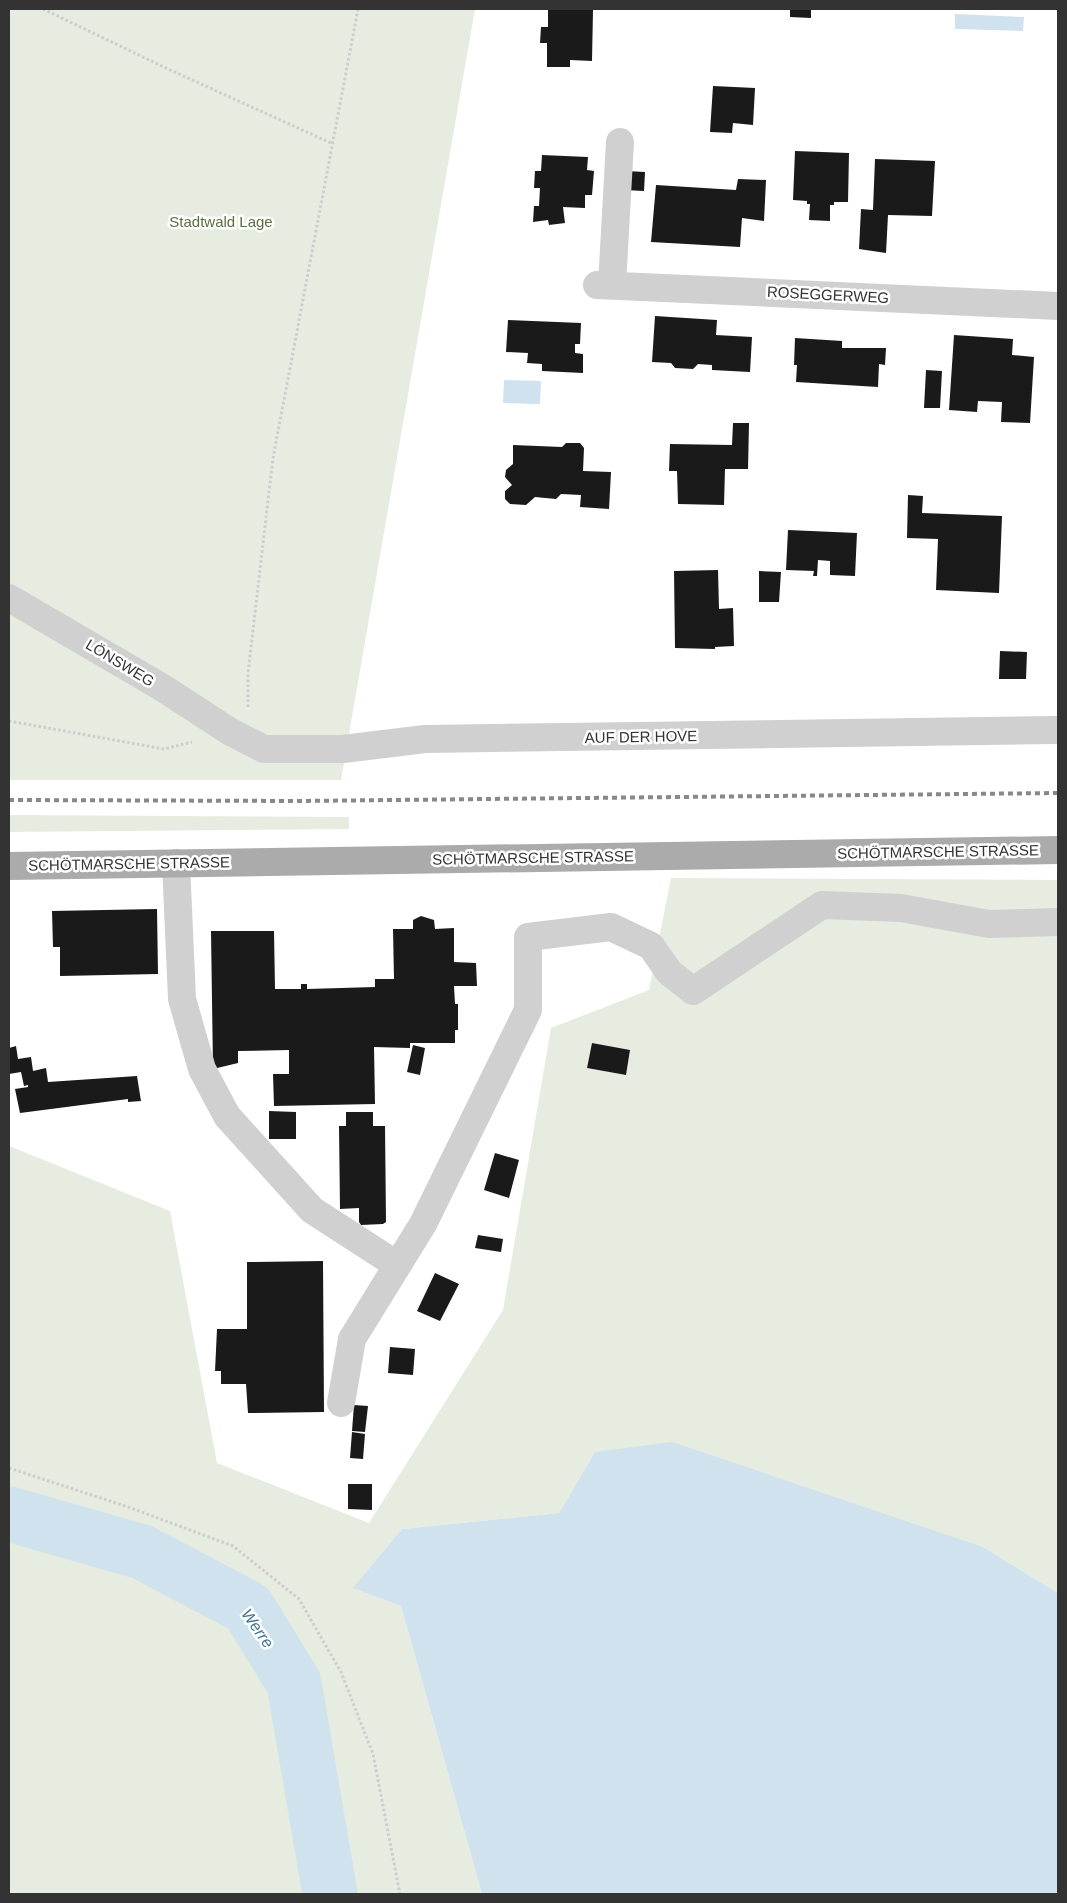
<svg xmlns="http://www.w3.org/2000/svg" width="1067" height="1903" font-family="Arial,sans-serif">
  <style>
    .green { fill: #e6ecdf; fill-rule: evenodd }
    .water { fill: #cfe2ee }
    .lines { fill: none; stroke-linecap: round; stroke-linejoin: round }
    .river { stroke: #cfe2ee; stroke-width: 55 }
    .building { fill: #1a1a1a }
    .path { stroke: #cdcdcd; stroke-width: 3; stroke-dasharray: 2.5 2.5; stroke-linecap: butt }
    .minor { stroke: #d0d0d0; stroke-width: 28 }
    .major { stroke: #ababab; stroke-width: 28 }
    .rail { stroke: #888; stroke-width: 4; stroke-dasharray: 5 4; stroke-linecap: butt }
    .labels { text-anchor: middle; stroke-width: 5; stroke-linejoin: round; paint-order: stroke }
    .park-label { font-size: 15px; fill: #56703f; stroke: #fff }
    .street-label { font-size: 15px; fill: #333; stroke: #fff }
    .water-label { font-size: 16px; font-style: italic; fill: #3f7597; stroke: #fff }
  </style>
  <rect width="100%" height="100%" fill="#fff"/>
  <path class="green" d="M9 9H475L341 780H9Z
    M9 815 349 817V829L9 832Z
    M671 878 1058 880V1593L983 1547 595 1452 559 1513 402 1529 354 1588 401 1606 482 1894H9V1146L170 1211 217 1463 369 1523 503 1310 551 1028 649 990ZM592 1043 630 1050 626 1075 587 1068Z"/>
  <path class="water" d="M955 14 1024 17 1023 31 955 29Z
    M504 380 541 381 540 404 503 403Z
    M672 1442 983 1547 1058 1593V1894H482L401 1606 353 1588 402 1529 559 1513 595 1452Z"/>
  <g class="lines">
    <path class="river" d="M9 1514 142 1552 248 1608 294 1683 330 1894"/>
  </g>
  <path class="building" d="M548 9 593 10 592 61 570 60V67H547V43H540L541 27H548Z
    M790 9H811V18L790 17Z
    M713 86 755 88 753 125 733 123 732 133 710 132Z
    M795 151 849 153 848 202H834V205H830V221L809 220 810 204H807V201L793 200Z
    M542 155 588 157 587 170 594 171 592 195H585V208L563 207 565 223 549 225 548 220 533 222 534 206H539L540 188H534L535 171H541Z
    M875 159 935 161 932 216 888 215 886 253 859 249 861 209 873 210Z
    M626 171 645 172 644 191 624 190Z
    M738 179 766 180 764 221 742 218 740 247 651 242 656 185 736 190Z
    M655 316 717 320 716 335 752 337 750 372 712 370V365L698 364 693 369 675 368 671 363 652 362Z
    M508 320 581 323 580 344H575V353L583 354V373L542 371V364L527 363 528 353 506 352Z
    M954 335 1013 339 1012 355 1034 357 1030 423 1001 422 1002 402 978 401 977 412 949 410Z
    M795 338 842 341V348H886L885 365 879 364 878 387 796 382 797 365H794Z
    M926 370 942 371 940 408H924Z
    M733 423H749L748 469H725L724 505 678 504 677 471H669L670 444 732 445Z
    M566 443H580L584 448 583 471 611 472 609 509 580 507 581 495 561 494 556 499 535 497 526 505 510 504 505 499V491L512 485 505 477 506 470 513 464V445L562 447Z
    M908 495 923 496 922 513 1002 516 999 593 936 590 938 539 907 538Z
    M788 530 857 533 855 576 830 575V561L818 560 817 576H813L814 571 786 570Z
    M718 570 719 609 733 608 734 646 715 647V649L675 648 674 571Z
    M759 571 781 572 779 602H759Z
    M1000 651 1027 652 1026 679H999Z
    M157 909 158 974 60 976V947H53L52 911Z
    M421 916 434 920 435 929 454 928V962L476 963 477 986H454L455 1004H458V1030H455V1043H410V1048L374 1047 375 1104 274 1106 273 1074H289V1050L238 1051V1063L213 1069 211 931H274L275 989H301V984H307V989L375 987V979H394L393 929H413V920Z
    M592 1043 630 1050 626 1075 587 1068Z
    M413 1045 425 1048 420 1075 407 1072Z
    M16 1046 18 1059 31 1057 33 1071 46 1068 48 1082 137 1076 141 1101 128 1102V1099L20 1113 15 1089 28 1087V1085L24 1086 21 1072 9 1074V1048Z
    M269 1111 296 1112V1139H269Z
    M346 1112H373V1126H385L386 1222 383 1224 361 1225 359 1222V1208L340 1209 339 1126H346Z
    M495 1153 519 1160 509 1198 484 1190Z
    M478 1235 503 1239 501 1252 475 1248Z
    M323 1261 324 1412 248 1413 246 1384H221V1371H215L217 1329H247V1262Z
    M435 1273 459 1284 440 1321 417 1311Z
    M390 1347 415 1349 413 1375 388 1373Z
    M354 1405 368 1406 365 1432 352 1431Z
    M352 1432 365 1434 363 1459 350 1458Z
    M348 1484H372V1510L348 1509Z"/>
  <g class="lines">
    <path class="path" d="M43 9 168 69 333 144
      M248 707V673L273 458 358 9
      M9 721 164 749 192 742
      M9 1468 131 1508 233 1546 299 1599 341 1672 373 1754 400 1894"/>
    <path class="minor" d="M597 285 1058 306
      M612 285 620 142
      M9 598 163 688 229 731 264 749H343L425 739 1058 730
      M176 863 182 999 202 1069 227 1116 312 1210 397 1265
      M341 1403 352 1339 423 1224 528 1010V937L611 927 651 946 669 972 693 991 822 905 901 908 989 924 1058 922"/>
    <path class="major" d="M9 866 1058 850"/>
    <path class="rail" d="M9 800 298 801 1058 793"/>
  </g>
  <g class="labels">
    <g class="park-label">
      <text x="221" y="227">Stadtwald Lage</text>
    </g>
    <g class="street-label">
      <text transform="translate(828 295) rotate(3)" y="5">ROSEGGERWEG</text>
      <text transform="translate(120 663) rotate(31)" y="5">LÖNSWEG</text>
      <text transform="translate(641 737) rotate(-1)" y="5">AUF DER HOVE</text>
      <text transform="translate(938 852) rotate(-1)" y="5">SCHÖTMARSCHE STRASSE</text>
      <text transform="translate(533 858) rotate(-1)" y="5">SCHÖTMARSCHE STRASSE</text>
      <text transform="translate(129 864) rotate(-1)" y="5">SCHÖTMARSCHE STRASSE</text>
    </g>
    <g class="water-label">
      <text transform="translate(258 1628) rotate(55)" y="6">Werre</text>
    </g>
  </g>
  <rect width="1067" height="1903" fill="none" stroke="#333333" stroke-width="20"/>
</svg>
